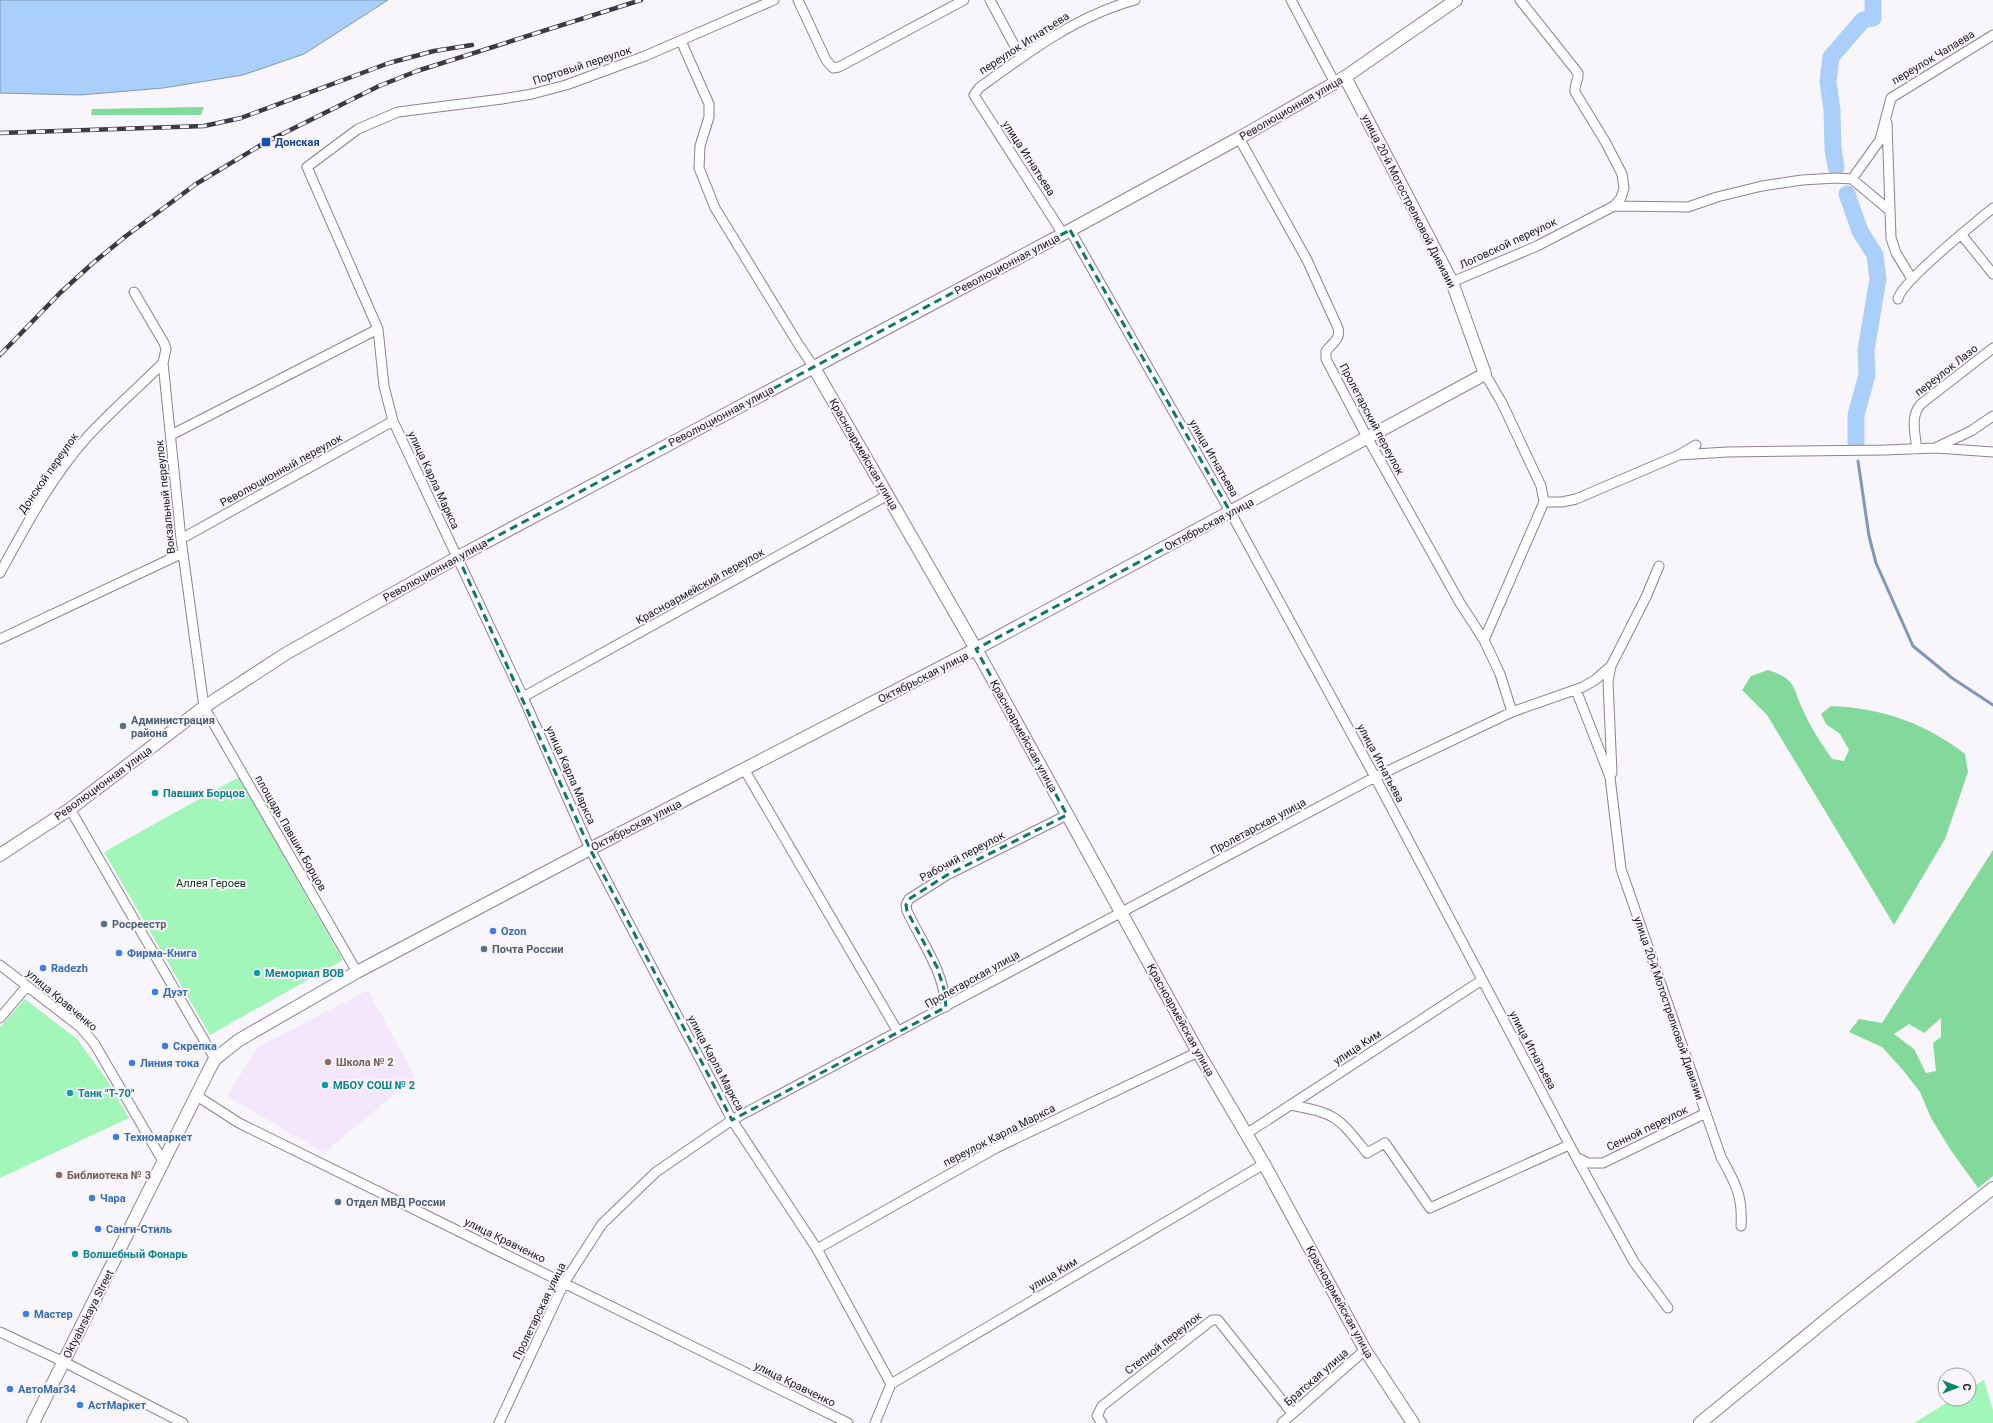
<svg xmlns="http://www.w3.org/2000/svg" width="1993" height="1423" font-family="Roboto,sans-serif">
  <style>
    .built { fill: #f4e7fb }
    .green { fill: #a2f6b9 }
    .forest { fill: #82d99b; fill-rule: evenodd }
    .water { fill: #abcffb; stroke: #8097b9 }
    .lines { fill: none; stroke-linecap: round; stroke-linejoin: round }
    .stream { stroke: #8097b9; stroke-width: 3 }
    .river { stroke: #abcffb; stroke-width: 17 }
    .street-casing { stroke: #8f7f97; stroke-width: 11 }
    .secondary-casing { stroke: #8f7f97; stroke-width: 14 }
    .street { stroke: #fff; stroke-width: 9 }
    .secondary { stroke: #fff; stroke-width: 12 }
    .rail-casing { stroke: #3f3a42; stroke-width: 4.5 }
    .rail { stroke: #f9f6fb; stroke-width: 3; stroke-dasharray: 9; stroke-linecap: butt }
    .marked { fill: none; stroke: #0f766e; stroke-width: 3; stroke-dasharray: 8 5; stroke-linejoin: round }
    .transit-dot { fill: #1a4fb4; stroke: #f9f6fb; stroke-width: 1.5 }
    .service-dot { fill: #5c6f8a; stroke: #f9f6fb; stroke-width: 1.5 }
    .culture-dot { fill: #0f9aa8; stroke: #f9f6fb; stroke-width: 1.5 }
    .shop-dot { fill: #3f7fe0; stroke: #f9f6fb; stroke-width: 1.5 }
    .education-dot { fill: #8d6e63; stroke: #f9f6fb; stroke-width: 1.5 }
    .labels { text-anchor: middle; stroke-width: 4; stroke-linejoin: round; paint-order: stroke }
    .street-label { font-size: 11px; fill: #1b151e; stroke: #f9f6fb }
    .transit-label { font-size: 11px; font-weight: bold; fill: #164399; stroke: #f9f6fb; text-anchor: start }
    .service-label { font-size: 11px; font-weight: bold; fill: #4e5e75; stroke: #f9f6fb; text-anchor: start }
    .culture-label { font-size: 11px; font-weight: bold; fill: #0d838f; stroke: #f9f6fb; text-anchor: start }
    .park-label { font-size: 11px; fill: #11361e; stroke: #f9f6fb }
    .shop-label { font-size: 11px; font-weight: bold; fill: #366cbe; stroke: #f9f6fb; text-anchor: start }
    .education-label { font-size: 11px; font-weight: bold; fill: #785e54; stroke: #f9f6fb; text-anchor: start }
  </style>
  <rect width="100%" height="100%" fill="#f9f6fb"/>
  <path class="built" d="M368 990 415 1077 324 1153 227 1096 258 1047Z"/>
  <path class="green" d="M239 777 343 960 210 1035 104 852Z
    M25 999 77 1039 105 1077 129 1118 0 1178V1027Z
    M1984 1380 1993 1410V1423H1914L1953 1399H1969V1389Z"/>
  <path class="forest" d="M204 107 201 115H91L92 109Z
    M1768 670C1797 679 1792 687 1803 710 1810 727 1822 744 1832 759L1844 761 1849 750 1840 734 1826 724 1821 714 1831 706C1882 708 1925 723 1965 754L1968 772 1945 839 1894 925 1767 715 1742 690 1751 676Z
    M1993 850V1176L1978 1188 1950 1149 1931 1118 1920 1092 1902 1069 1882 1047 1849 1032 1859 1019 1882 1023ZM1941 1018V1037L1933 1043 1936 1071 1926 1073 1914 1049 1894 1034 1909 1024 1924 1033Z"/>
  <path class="water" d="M0 0H388L304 54 243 75 163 88 80 95 0 93Z"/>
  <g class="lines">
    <path class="stream" d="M1858 461 1869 536 1876 563 1913 646 1952 678 1993 705"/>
    <path class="river" d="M1836 167 1833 149 1832 110 1828 82 1831 57 1863 20 1873 18V0
      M1847 194 1860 231 1875 255 1878 279 1866 350 1867 375 1856 415V442"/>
    <g class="street-casing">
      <path id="street" d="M774 0 645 56 566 85 532 94 502 99 398 112 358 129 307 167 378 329 384 386 393 421 523 697 590 849 732 1120 817 1249 891 1384
        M798 0 826 60 833 68 839 67 964 0
        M990 0 1021 58
        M1291 0 1335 83
        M681 41 709 104V117L700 146 699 168 715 208 797 342 813 366
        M1887 123 1891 238 1896 253 1912 279
        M1239 138 1307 260 1338 328C1341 338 1333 343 1326 351V359L1367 437 1460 603 1484 640 1500 674 1512 712
        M1852 179 1880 140 1891 98 1993 35
        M1614 206 1688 207 1717 197 1762 186 1802 180 1836 178 1852 179 1889 210
        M1070 230 1231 513 1375 777 1576 1157 1634 1262 1668 1308
        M1063 234 974 95 979 88C1027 53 1076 16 1135 0
        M1961 234 1993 274
        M1452 282 1537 246 1614 206 1621 198 1624 188 1622 174 1606 143 1575 92C1574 84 1579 80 1578 73L1520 0
        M134 292 164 343 166 349 163 363 181 539 204 707 357 972
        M1898 299C1900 283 1977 221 1993 208
        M171 435 378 329
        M1937 447 1971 431 1993 416
        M1917 449C1915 433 1910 416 1921 404L1993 348
        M1679 455 1727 452 1884 450 1936 448 1993 452
        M1544 502H1562L1576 499 1679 455 1696 445
        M181 539 393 421
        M0 573C25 527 53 474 89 435 112 410 139 387 163 363
        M0 639 183 553
        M1484 640 1544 502 1541 486 1502 403 1485 374
        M1576 690 1610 777 1621 869 1721 1157C1735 1183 1743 1195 1741 1226
        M523 697 888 495
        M744 769 898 1032
        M1612 773 1608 681 1611 666 1646 597 1659 566
        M70 809 215 1059
        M0 965 80 1027 94 1043 164 1163
        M946 1007C943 969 923 945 907 911L906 905 909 899 947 875 1067 815
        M0 1018 27 986
        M197 1096 239 1123 848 1423
        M1290 1105C1336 1113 1338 1117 1367 1153L1385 1143 1430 1208 1569 1145
        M1246 1134 1482 980
        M1576 1157 1588 1163H1603L1706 1113
        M817 1249 996 1148 1198 1052
        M0 1332 64 1362 183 1423
        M499 1423 564 1283 602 1224 656 1172 732 1120 1375 777 1512 712 1583 687 1595 680 1611 666
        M875 1423 891 1384 1264 1164
        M1102 1423 1097 1416 1102 1406 1212 1320H1218L1292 1413
        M1282 1423 1365 1350"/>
    </g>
    <g class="secondary-casing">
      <path id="secondary" d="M813 366 976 649 1198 1052 1264 1164 1365 1350 1413 1423
        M0 855 70 809 204 707 287 653 458 557 1063 234 1239 138 1345 77 1456 0
        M33 1423 210 1068 215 1059 239 1040 357 972 590 849 976 649 1485 374 1452 282 1345 77
        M1700 1423 1838 1310 1993 1188"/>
    </g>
    <use href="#street" class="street"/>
    <use href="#secondary" class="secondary"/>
    <g class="rail-casing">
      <path id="rail" d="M0 133 204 126 241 118 389 63 434 51 472 45
        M0 355 60 293 93 263 126 236 196 184 266 142 379 86 417 71 641 0"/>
    </g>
    <use href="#rail" class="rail"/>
  </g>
  <path class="marked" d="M1070 230 1231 513 976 649 1067 815 947 875 909 899 906 905 907 911 937 967 944 989 946 1007 732 1120 590 849 458 557Z"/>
  <rect class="transit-dot" x="261" y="137" width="10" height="10" rx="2"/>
  <g class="service-dot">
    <circle cx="123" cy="726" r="4"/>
    <circle cx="104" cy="924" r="4"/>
    <circle cx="484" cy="949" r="4"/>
    <circle cx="338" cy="1202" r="4"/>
  </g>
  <g class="culture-dot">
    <circle cx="155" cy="793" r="4"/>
    <circle cx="257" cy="973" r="4"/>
    <circle cx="325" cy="1085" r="4"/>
    <circle cx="70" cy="1093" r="4"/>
    <circle cx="75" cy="1254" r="4"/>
  </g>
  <g class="shop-dot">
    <circle cx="493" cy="931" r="4"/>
    <circle cx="119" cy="953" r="4"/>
    <circle cx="43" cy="968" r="4"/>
    <circle cx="155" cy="992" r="4"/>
    <circle cx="165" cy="1046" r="4"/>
    <circle cx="132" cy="1063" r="4"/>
    <circle cx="116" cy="1137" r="4"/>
    <circle cx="92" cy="1198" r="4"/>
    <circle cx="98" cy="1229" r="4"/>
    <circle cx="26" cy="1314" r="4"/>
    <circle cx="10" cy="1389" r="4"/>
    <circle cx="80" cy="1405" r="4"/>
  </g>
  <g class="education-dot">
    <circle cx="328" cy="1062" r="4"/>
    <circle cx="59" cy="1175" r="4"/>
  </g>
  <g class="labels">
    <g class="street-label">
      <text transform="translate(1024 43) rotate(-33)" y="4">переулок Игнатьева</text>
      <text transform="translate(1933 57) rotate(-31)" y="4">переулок Чапаева</text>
      <text transform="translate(582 65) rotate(-18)" y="4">Портовый переулок</text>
      <text transform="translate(1291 108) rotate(-30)" y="4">Революционная улица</text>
      <text transform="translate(1029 158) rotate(57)" y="4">улица Игнатьева</text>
      <text transform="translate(1409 201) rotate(63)" y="4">улица 20-й Мотострелковой Дивизии</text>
      <text transform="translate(1508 243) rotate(-25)" y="4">Логовской переулок</text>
      <text transform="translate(1007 264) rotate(-28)" y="4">Революционная улица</text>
      <text transform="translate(1946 370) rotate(-38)" y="4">переулок Лазо</text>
      <text transform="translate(721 416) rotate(-28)" y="4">Революционная улица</text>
      <text transform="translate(1372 419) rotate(62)" y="4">Пролетарский переулок</text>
      <text transform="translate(864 454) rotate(60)" y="4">Красноармейская улица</text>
      <text transform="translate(1214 458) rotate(60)" y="4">улица Игнатьева</text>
      <text transform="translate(281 470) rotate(-29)" y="4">Революционный переулок</text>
      <text transform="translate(48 473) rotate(-55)" y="4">Донской переулок</text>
      <text transform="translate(434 480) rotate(65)" y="4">улица Карла Маркса</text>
      <text transform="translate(165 497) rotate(-96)" y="4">Вокзальный переулок</text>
      <text transform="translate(1209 524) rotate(-28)" y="4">Октябрьская улица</text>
      <text transform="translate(435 570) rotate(-29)" y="4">Революционная улица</text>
      <text transform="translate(700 586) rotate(-29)" y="4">Красноармейский переулок</text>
      <text transform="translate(923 677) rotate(-27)" y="4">Октябрьская улица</text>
      <text transform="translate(1024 736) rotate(61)" y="4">Красноармейская улица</text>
      <text transform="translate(1381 763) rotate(62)" y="4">улица Игнатьева</text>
      <text transform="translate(571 775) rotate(66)" y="4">улица Карла Маркса</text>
      <text transform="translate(103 783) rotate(-36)" y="4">Революционная улица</text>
      <text transform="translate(636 825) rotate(-27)" y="4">Октябрьская улица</text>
      <text transform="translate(1258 826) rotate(-28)" y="4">Пролетарская улица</text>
      <text transform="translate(291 833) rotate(60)" y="4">площадь Павших Борцов</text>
      <text transform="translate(962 856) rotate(-28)" y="4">Рабочий переулок</text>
      <text transform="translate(972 979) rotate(-29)" y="4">Пролетарская улица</text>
      <text transform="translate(62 1000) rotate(40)" y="4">улица Кравченко</text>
      <text transform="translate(1669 1008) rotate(71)" y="4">улица 20-й Мотострелковой Дивизии</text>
      <text transform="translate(1181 1020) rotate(61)" y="4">Красноармейская улица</text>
      <text transform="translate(1357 1047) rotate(-33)" y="4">улица Ким</text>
      <text transform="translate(1533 1050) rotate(62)" y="4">улица Игнатьева</text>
      <text transform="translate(716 1063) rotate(62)" y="4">улица Карла Маркса</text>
      <text transform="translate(1647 1128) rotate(-26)" y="4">Сенной переулок</text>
      <text transform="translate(999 1135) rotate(-27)" y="4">переулок Карла Маркса</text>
      <text transform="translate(505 1240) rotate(26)" y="4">улица Кравченко</text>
      <text transform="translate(1053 1274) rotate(-31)" y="4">улица Ким</text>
      <text transform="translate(1340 1302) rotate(61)" y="4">Красноармейская улица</text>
      <text transform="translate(539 1311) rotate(-64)" y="4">Пролетарская улица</text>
      <text transform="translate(88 1314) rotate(-63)" y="4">Oktyabrskaya Street</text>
      <text transform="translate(1163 1343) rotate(-38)" y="4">Степной переулок</text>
      <text transform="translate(1316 1377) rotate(-41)" y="4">Братская улица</text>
      <text transform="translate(795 1384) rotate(26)" y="4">улица Кравченко</text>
    </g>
    <g class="transit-label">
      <text x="275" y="146">Донская</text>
    </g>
    <g class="service-label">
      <text x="131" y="724">Администрация<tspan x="131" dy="13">района</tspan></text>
      <text x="112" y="928">Росреестр</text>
      <text x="492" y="953">Почта России</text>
      <text x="346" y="1206">Отдел МВД России</text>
    </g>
    <g class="culture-label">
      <text x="163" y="797">Павших Борцов</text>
      <text x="265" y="977">Мемориал ВОВ</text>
      <text x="333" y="1089">МБОУ СОШ № 2</text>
      <text x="78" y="1097">Танк "Т-70"</text>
      <text x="83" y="1258">Волшебный Фонарь</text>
    </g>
    <g class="park-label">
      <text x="211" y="887">Аллея Героев</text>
    </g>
    <g class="shop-label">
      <text x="501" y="935">Ozon</text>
      <text x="127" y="957">Фирма-Книга</text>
      <text x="51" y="972">Radezh</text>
      <text x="163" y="996">Дуэт</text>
      <text x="173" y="1050">Скрепка</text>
      <text x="140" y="1067">Линия тока</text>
      <text x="124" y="1141">Техномаркет</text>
      <text x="100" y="1202">Чара</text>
      <text x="106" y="1233">Санги-Стиль</text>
      <text x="34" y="1318">Мастер</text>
      <text x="18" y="1393">АвтоМаг34</text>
      <text x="88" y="1409">АстМаркет</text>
    </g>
    <g class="education-label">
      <text x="336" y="1066">Школа № 2</text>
      <text x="67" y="1179">Библиотека № 3</text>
    </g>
  </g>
  <g transform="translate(1957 1387) rotate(90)"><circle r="19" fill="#f9f6fb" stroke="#a09ca3"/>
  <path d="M0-3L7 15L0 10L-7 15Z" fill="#078465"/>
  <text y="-6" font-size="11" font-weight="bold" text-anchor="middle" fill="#1b151e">С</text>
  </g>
</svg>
